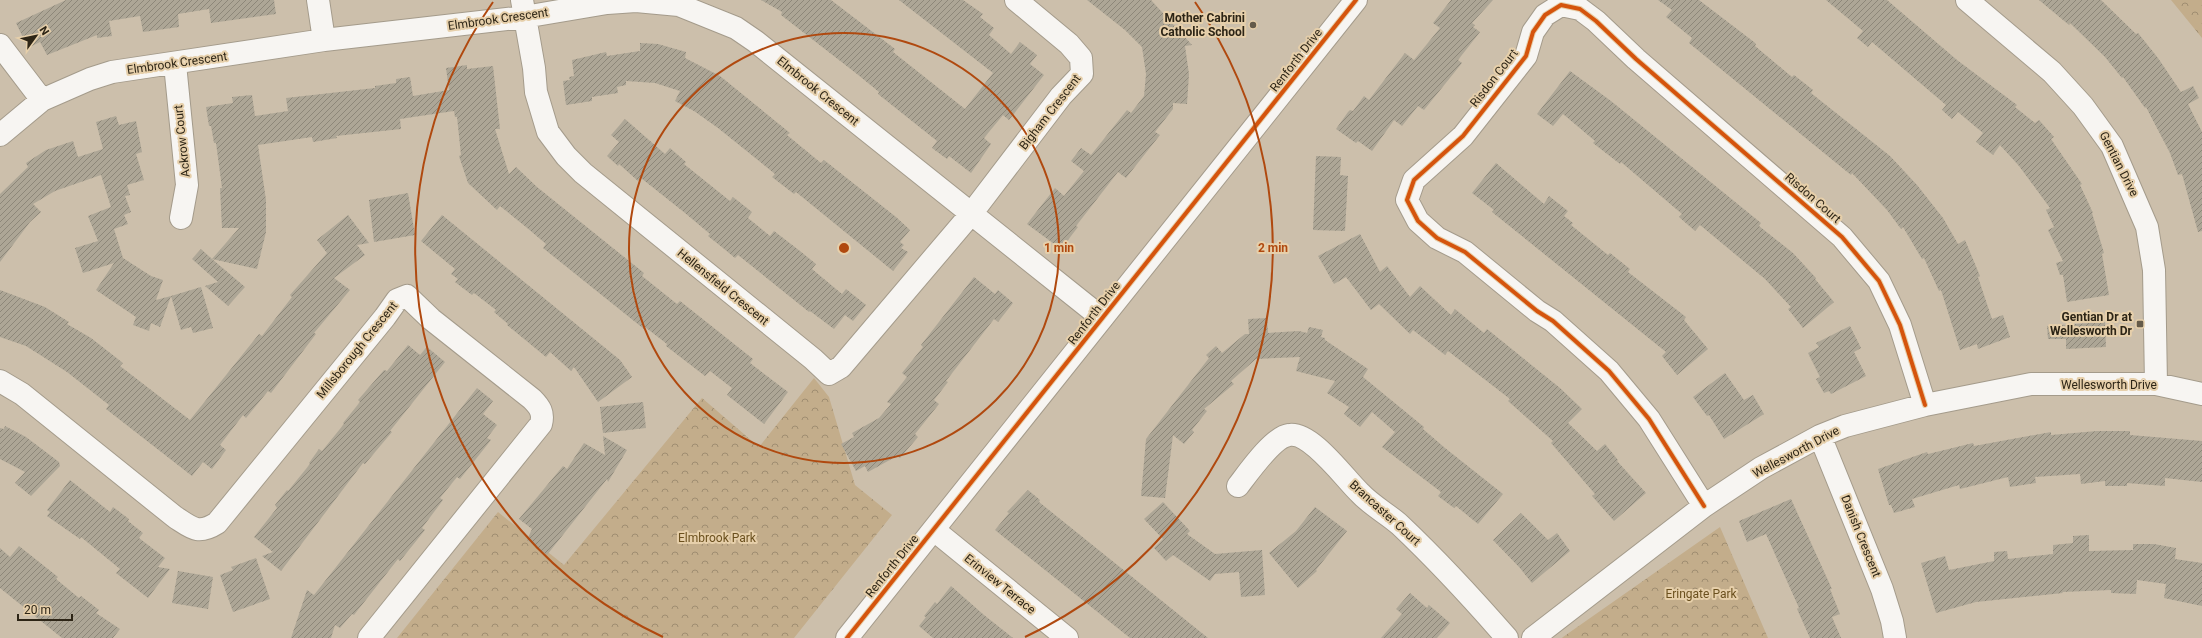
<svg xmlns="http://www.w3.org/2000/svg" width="2202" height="638" font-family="Roboto,sans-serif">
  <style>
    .park { fill: url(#park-crowns) }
    .building { fill: url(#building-hatch) }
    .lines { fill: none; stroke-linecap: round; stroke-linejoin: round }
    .street-casing { stroke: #a49b8b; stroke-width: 24 }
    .secondary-casing { stroke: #a49b8b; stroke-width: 24 }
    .street { stroke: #f7f5f2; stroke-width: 22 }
    .secondary { stroke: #f7f5f2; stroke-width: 22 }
    .cycleway-casing { stroke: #e6cfaa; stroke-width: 6 }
    .cycleway { stroke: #d5540d; stroke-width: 4 }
    .ring { fill: none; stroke: #b0490f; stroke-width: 2 }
    .poi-dot { fill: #655b4a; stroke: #e6cfaa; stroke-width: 1.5 }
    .labels { text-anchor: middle; stroke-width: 4; stroke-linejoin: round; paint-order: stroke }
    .poi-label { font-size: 12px; font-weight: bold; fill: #2d2516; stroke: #e6cfaa; text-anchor: end }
    .street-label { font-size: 12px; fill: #2d2516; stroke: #e6cfaa }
    .park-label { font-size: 12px; fill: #6b501e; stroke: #e6cfaa }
    .centre { fill: #b0490f; stroke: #e6cfaa; stroke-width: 2 }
    .ring-label { font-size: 12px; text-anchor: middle; font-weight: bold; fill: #b0490f; stroke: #e6cfaa; stroke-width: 4; stroke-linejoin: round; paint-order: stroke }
  </style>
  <defs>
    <pattern id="park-crowns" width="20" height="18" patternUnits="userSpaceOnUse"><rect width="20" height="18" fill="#c3ad8b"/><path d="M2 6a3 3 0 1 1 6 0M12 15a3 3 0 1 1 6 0" fill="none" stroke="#9f8d71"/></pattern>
    <pattern id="building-hatch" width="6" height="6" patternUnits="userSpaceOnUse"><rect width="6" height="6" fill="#ada696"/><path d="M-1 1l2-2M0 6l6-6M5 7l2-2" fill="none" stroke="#8d8779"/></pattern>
  </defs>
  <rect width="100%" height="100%" fill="#ccbfab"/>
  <path class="park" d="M2171 0H2202V38Z
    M814 378 829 397 855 485 892 515 794 638H397L498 512 564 565 702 398 759 447Z
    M1720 527 1768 638H1562L1563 637Z"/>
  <path class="building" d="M66 0H274L276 14 211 23 209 9 178 14 179 27 143 32 140 16 109 21 112 36 97 38V35L47 55 40 42 28 48 16 23Z
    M761 0H831L895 49 893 52 965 109 993 73 899 0H963L983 14 980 17 994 28 989 35 1011 54 1020 42 1037 55 1030 64 1044 75 1009 120 1003 115 984 138 991 144 971 173 949 156 947 159 932 148 937 141 878 94 879 92 857 74 781 15 782 12Z
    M1087 0H1151L1192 45 1185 46 1189 74 1187 104 1173 103V109L1155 132 1160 135 1126 178 1118 172 1076 226 1078 227 1061 249 1027 224 1055 188 1064 196 1084 171 1071 161 1081 148 1091 155 1127 110 1131 113 1144 96 1146 74 1142 47 1125 30Z
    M1451 0H1493L1472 23 1475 25 1473 27 1480 32 1458 60 1462 63 1424 110 1418 106 1402 126 1394 120 1372 151 1358 141 1356 143 1336 129 1348 112 1350 110 1353 111 1364 96 1369 100 1405 53 1414 60 1440 28 1433 23Z
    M1658 0H1699L1754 42 1756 44 1755 46 1792 77 1794 75 1813 90 1811 93 1890 156 1917 185 1943 218 1958 244 1965 240 1980 276 1978 277 1992 319 2003 315 2010 337 1978 349 1977 344 1960 350 1941 290 1939 291 1924 258 1922 259 1903 227 1901 229 1887 210 1852 173 1851 175 1689 43 1692 38 1666 17 1672 10Z
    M1826 0H1887L1957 60 2017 105 2015 107 2035 123 2039 120 2054 137 2051 139 2082 184 2080 185 2093 213H2092L2104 253 2102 254 2109 295 2067 302 2063 275H2060L2056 263 2063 261 2048 230 2054 227 2046 210 2050 208 2019 166 2000 145 1993 155 1976 142 1983 133 1958 112 1952 119 1942 110 1946 105 1872 42 1868 47 1857 38 1863 31Z
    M2039 0H2101L2136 34 2138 33 2158 58 2181 92 2193 86 2199 98 2188 104 2202 132V231L2198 232 2182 174 2178 175 2170 153 2146 107 2145 108 2123 77 2122 78 2105 57 2070 23 2069 25Z
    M640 43 658 44 686 52 685 58 720 76 790 133 787 135 821 163 824 160 896 217 910 230 900 242 904 245 901 248 908 252 893 271 796 192 794 194 772 177 775 174 718 128 694 111 675 101 680 91 655 83 626 81V85L617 87 618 93 592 97V101L566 105 563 81 570 80 569 77 574 76 572 60 606 52 607 56 640 51Z
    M467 65V69L493 66 500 129H495L509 174 516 167 537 187 644 273 642 276 677 304 680 301 753 359 750 363 788 392 764 424 727 395 732 388 710 371 705 376 666 346 667 344 645 327 644 329 543 248 546 244 526 227 500 206 497 210 468 183 459 156 461 155 457 117H455L454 111 400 119 401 129 336 136 337 138 313 142 312 137 258 145 266 200V232L257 269 212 259 245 287 228 306 205 286 218 282 192 259 201 249 212 259 239 228H222L220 188H222L216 143H214L211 126H209L206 107 233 103 232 97 252 95 255 116 288 111 286 98 375 88V86L396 83V79L410 77 413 96 449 90 446 68Z
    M1570 71 1611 101 1761 223 1759 226 1793 253 1816 278 1815 279 1834 302 1803 328 1788 309 1791 307 1765 279 1700 225 1695 231 1679 217 1682 214 1621 162 1620 164 1593 143 1595 141 1563 114 1553 126 1537 114Z
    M116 116 119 125 136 121 142 152 136 154 144 180 127 185 130 195 125 196 131 212 124 215 128 224 114 229 123 258 151 276 163 280 156 300 171 296 160 327 151 323 149 331 133 325 136 317 96 290 114 263 83 273 75 248 98 241 88 216 111 207 101 175 55 191 33 204 41 212 30 222 0 262V194L28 167 26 163 46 150 73 141 78 157 103 149 96 122Z
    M625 119 665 154 670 148 686 162 684 164 730 201 733 197 752 212 748 218 770 236 774 231 800 251 816 264 812 269 842 294 846 289 866 305 853 321 845 315 834 329 810 311 809 312 738 255 735 258 723 248 708 236 710 234 685 213 641 178 638 181 619 164 618 166 607 156 619 142 611 135Z
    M1316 156 1341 157 1340 175 1348 176 1345 231 1313 230Z
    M1496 163 1544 204 1549 196 1568 211 1564 216 1573 223 1571 225 1608 255 1610 253 1630 269 1628 272 1686 317 1684 320 1708 349 1677 375 1662 356 1666 352 1492 212 1494 210 1472 193Z
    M408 193 415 235 374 242 369 200Z
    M348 215 369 243 357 245 365 255 334 278 350 290 314 333 316 334 271 393 268 391 246 418 243 415 220 445 226 450 212 469 203 462 192 476 106 409 109 405 67 372 26 346 0 337V290L45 307 69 322 67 324 91 338 123 363 120 366 190 420 259 334 262 336 292 297 290 295 327 253 317 240Z
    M442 215 620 360 632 377 598 402 574 367 571 371 550 352 546 357 507 325 508 324 494 312 496 310 474 293 472 295 455 282 458 279 451 274 455 269 421 241Z
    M1360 234 1380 272 1387 266 1410 297 1420 286 1451 315 1455 309 1484 333 1487 329 1560 388 1582 409 1568 423 1597 451 1605 444 1618 460 1617 461 1646 493 1614 521 1592 496 1595 494 1551 443 1553 441 1508 401 1510 399 1448 351 1445 355 1413 330 1410 334 1379 304 1371 310 1346 277 1334 284 1318 256Z
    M974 277 995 294 998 290 1013 303 998 322 994 319 946 381 948 382 934 400 939 404 915 434 918 437 900 458 897 456 868 472 865 466 856 471 841 444 854 437 852 433 879 418 891 404 887 402 907 377 902 373 923 347 921 345Z
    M201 287 213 328 193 333 191 327 181 330 171 296Z
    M1267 318 1268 333 1299 331 1307 333 1309 327 1323 330 1321 337 1325 338V340L1368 369 1363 377 1424 427 1423 429 1445 448 1503 494 1478 524 1456 506 1454 508 1438 496 1441 492 1382 447 1395 432 1372 412 1360 427 1344 414 1349 407 1327 393 1335 381 1296 371 1300 357 1256 359 1231 381 1234 384 1204 409 1207 411 1192 430 1194 432 1184 444 1173 435 1165 498 1141 496 1146 439 1209 358 1206 355 1216 346 1222 353 1245 334H1249L1248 319Z
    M2105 322 2106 347 2066 349V339H2048L2047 326Z
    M1850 326 1861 348 1854 352 1866 376 1831 394 1829 391 1824 393 1816 379 1820 377 1808 353 1819 347 1816 343Z
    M408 345 420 355 427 347 445 362 390 431 392 432 365 464 363 463 281 571 262 556 273 552 254 537 277 508 275 505 287 490 288 491 310 464 309 463 319 449 322 451 344 424 343 423 360 402 358 400 384 370 387 371Z
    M1725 373 1744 400 1753 395 1764 414 1724 439 1709 415 1707 416 1693 397Z
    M477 388 493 401 483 414 497 425 487 438 491 440 460 479 457 477 440 498 443 500 422 528 425 530 400 561 398 559 354 615 352 614 340 628 335 625 331 638H291L307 590 314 595Z
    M643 402 646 428 603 433 600 407Z
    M5 426 26 437 59 462 60 466 31 496 15 483 25 472 0 459V428L4 429Z
    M2097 431H2130V435L2202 441V482L2165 478V486L2127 483V486H2105V481L2081 484 2080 474 2035 477 2036 483 2010 487 2008 477 1960 489 1959 485 1912 499 1915 507 1894 513 1891 505H1889L1878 469 1927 452 1928 454 1973 443 1974 446 2051 432V435Z
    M603 436 627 450 608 482 607 479 547 555 527 540 532 529 519 519 563 466 567 469 584 443 605 455Z
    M70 480 110 512 113 507 129 519 128 521 143 533 139 538 165 558 158 567 170 569 148 598 116 573 120 569 81 537 80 539 47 516 50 512 47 510Z
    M1028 490 1040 500 1039 502 1208 638H1130L995 530 1009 513 1007 512Z
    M1791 499 1832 589H1830L1840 614 1832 617 1841 638H1810L1797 609 1799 608 1766 534 1747 542 1739 521Z
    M1163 502 1190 531 1187 534 1215 554 1262 550 1265 595 1241 597 1239 572 1215 574 1210 581 1173 555 1166 561 1154 548 1163 539 1144 519Z
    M1315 507 1347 531 1316 570 1317 571 1298 588 1269 553 1296 531Z
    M1521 513 1548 540 1557 533 1570 551 1532 583 1519 567 1493 540Z
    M2089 535V551L2133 550V544H2154L2176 548 2175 559 2202 563V606L2164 598 2166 584 2137 580 2136 594 2111 593V590L2062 592 2063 593 1976 602 1936 613 1921 563 1945 556 1949 570 1994 561V552L2007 551 2008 559 2053 554V545L2073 543V536Z
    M19 546 58 577 56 579 79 598 81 596 99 610 96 613 120 629 113 638H62L0 588V548L10 557Z
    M256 558 270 599 233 612 220 575 233 570 231 567Z
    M178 571 213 577 208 609 172 603Z
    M951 586 984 615 1013 638H933L919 626 926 617 924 616 935 602 937 604Z
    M1410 593 1427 608 1429 605 1450 623 1437 638H1381L1402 614 1396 609Z"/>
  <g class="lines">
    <g class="street-casing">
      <path id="street" d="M318 0 324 40
        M522 0 534 68 536 92 548 132 566 156 583 173 813 359 829 374 841 367 971 214 1061 96 1082 74 1081 58 1069 44 1016 0
        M1967 0 2052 72 2083 106 2112 146 2147 227 2154 270 2156 384
        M0 45 42 100
        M175 64 187 185 181 218
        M0 135 42 100 90 79 112 72 324 40 524 17 607 3 636 1 679 5 736 28 755 41 1102 318
        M0 381 22 394 175 517C192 528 198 535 217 523L385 317 397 300 407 296 431 319 532 399C540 407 544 413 541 424L369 638
        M1820 436 1882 589 1892 621 1895 638
        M1238 486C1248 473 1273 437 1289 435 1311 431 1345 479 1360 493 1372 506 1388 514 1400 525 1438 561 1473 599 1507 638
        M1704 506 1649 419 1609 371 1553 321 1537 311 1465 252 1437 238 1418 221 1407 200 1414 180 1463 136 1526 56 1533 32 1545 15 1561 5 1580 9 1596 21 1636 59 1842 237 1879 281 1900 325 1925 405
        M934 530 1067 638
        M1533 638 1704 506 1761 468 1820 436 1845 426 1925 405 2031 384H2156L2202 394"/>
    </g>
    <g class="secondary-casing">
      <path id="secondary" d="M847 638 1356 0"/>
    </g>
    <use href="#street" class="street"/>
    <use href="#secondary" class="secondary"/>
    <g class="cycleway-casing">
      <path id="cycleway" d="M1704 506 1649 419 1609 371 1553 321 1537 311 1465 252 1437 238 1418 221 1407 200 1414 180 1463 136 1526 56 1533 32 1545 15 1561 5 1580 9 1596 21 1636 59 1842 237 1879 281 1900 325 1925 405
        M847 638 1356 0"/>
    </g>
    <use href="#cycleway" class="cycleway"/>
  </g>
  <g class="ring">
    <circle cx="844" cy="248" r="215"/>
    <path d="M663 637A429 429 0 0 1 493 2M1195 2A429 429 0 0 1 1025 637"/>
  </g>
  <g class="poi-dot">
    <circle cx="1253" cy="25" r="4"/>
    <rect x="2136" y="320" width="8" height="8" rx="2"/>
  </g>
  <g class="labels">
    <g class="poi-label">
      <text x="1245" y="22">Mother Cabrini<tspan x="1245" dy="14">Catholic School</tspan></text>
      <text x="2132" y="321">Gentian Dr at<tspan x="2132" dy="14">Wellesworth Dr</tspan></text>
    </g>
    <g class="street-label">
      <text transform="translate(498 19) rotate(-8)" y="4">Elmbrook Crescent</text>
      <text transform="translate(1296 60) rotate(-52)" y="4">Renforth Drive</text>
      <text transform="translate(177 63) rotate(-8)" y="4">Elmbrook Crescent</text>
      <text transform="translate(1494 78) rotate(-52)" y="4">Risdon Court</text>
      <text transform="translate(818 91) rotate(39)" y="4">Elmbrook Crescent</text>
      <text transform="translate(1050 112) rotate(-52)" y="4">Bigham Crescent</text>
      <text transform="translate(182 141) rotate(-96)" y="4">Ackrow Court</text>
      <text transform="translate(2119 164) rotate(63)" y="4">Gentian Drive</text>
      <text transform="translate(1813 198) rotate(41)" y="4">Risdon Court</text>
      <text transform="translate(723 287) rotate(39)" y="4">Hellensfield Crescent</text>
      <text transform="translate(1094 313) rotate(-52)" y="4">Renforth Drive</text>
      <text transform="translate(357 350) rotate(-51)" y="4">Millsborough Crescent</text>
      <text x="2109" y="389">Wellesworth Drive</text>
      <text transform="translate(1796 452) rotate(-28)" y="4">Wellesworth Drive</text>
      <text transform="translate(1385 513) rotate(42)" y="4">Brancaster Court</text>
      <text transform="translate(1861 536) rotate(68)" y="4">Danish Crescent</text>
      <text transform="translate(892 566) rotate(-51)" y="4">Renforth Drive</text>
      <text transform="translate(1000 584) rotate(39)" y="4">Erinview Terrace</text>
    </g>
    <g class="park-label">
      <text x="717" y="542">Elmbrook Park</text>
      <text x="1701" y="598">Eringate Park</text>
    </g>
  </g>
  <circle cx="844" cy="248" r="6" class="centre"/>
  <g class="ring-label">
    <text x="1059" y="252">1 min</text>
    <text x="1273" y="252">2 min</text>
  </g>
  <g transform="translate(36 36) rotate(57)" stroke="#e6cfaa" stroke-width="3" paint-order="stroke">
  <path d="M0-3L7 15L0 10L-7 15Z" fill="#2d2516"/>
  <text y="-6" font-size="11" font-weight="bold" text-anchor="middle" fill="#2d2516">N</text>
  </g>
  <path d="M18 614v6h54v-6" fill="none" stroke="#2d2516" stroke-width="2"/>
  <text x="24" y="614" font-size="12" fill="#2d2516" stroke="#e6cfaa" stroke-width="3" paint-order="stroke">20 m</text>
</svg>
